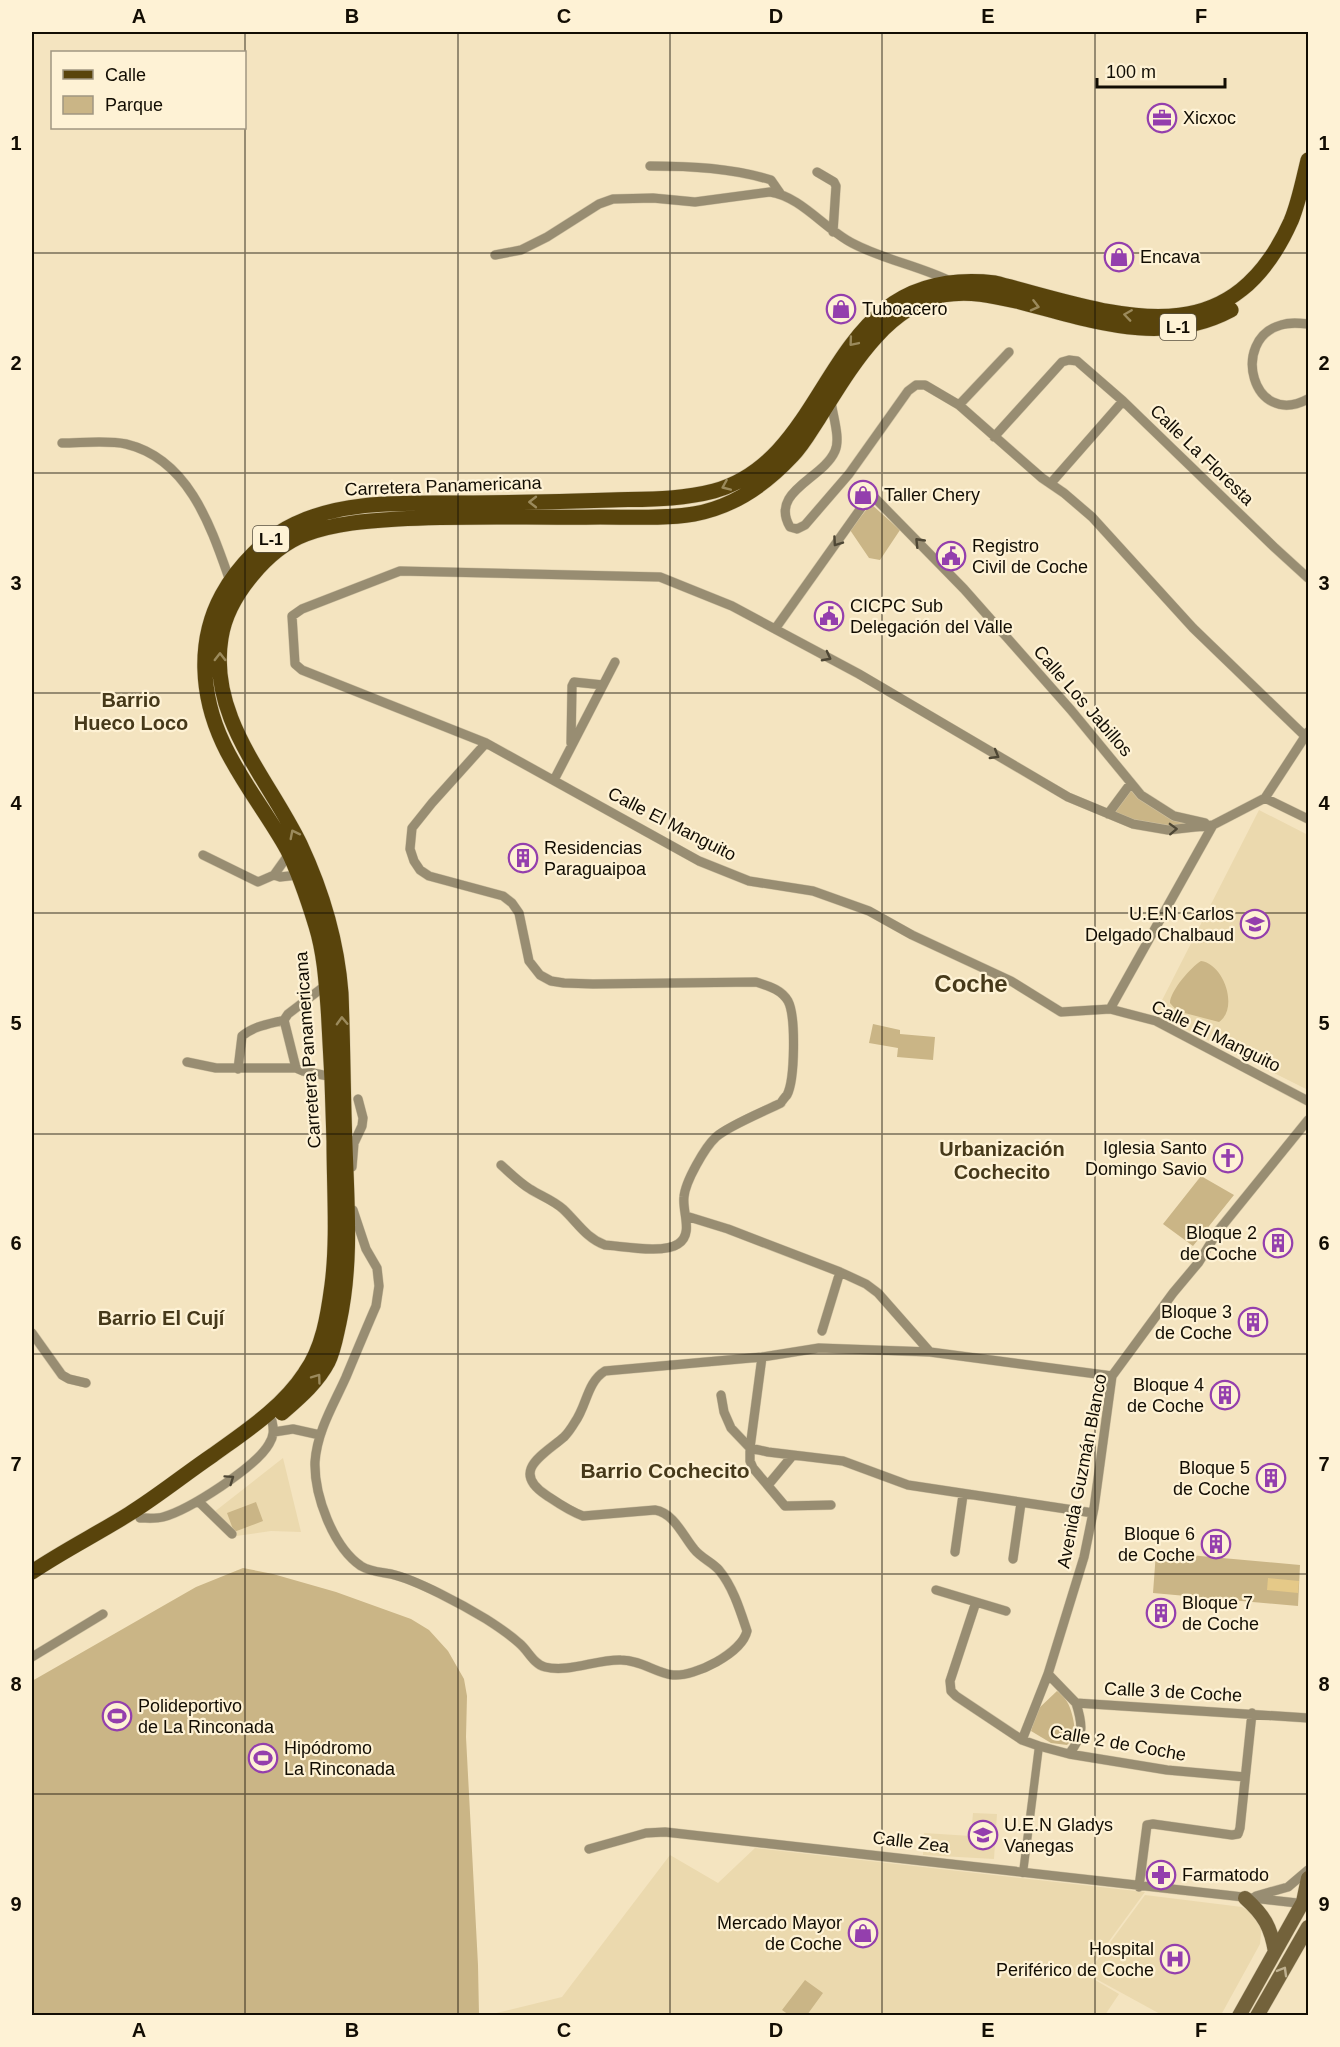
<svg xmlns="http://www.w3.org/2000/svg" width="1340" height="2047" font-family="Helvetica,sans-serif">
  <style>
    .built { fill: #ebd9ae }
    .green { fill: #cab586 }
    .water { fill: #e5c988 }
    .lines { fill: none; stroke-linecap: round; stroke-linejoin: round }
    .pedestrian-casing { stroke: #d0c2a2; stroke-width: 9 }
    .minor-casing { stroke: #d0c2a2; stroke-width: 10 }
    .secondary-casing { stroke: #d0c2a2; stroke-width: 15 }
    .primary-casing { stroke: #d0c2a2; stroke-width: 16 }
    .pedestrian { stroke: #988d72; stroke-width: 8 }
    .minor { stroke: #988d72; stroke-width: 9 }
    .secondary { stroke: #73623b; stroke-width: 14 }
    .primary { stroke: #59440c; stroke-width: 15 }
    .oneway { stroke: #9b8a5c }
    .oneway2 { stroke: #4e4735 }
    .oneway3 { stroke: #bfb190 }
    .grid { fill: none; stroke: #120d03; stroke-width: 1.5; stroke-opacity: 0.55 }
    .labels { text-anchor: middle; stroke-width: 4.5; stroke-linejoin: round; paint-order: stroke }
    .shield { fill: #fef2d5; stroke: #595242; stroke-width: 1.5 }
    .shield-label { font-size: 16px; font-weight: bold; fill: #120d03 }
    .poi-label { font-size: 18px; fill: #120d03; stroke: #fef2d5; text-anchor: start }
    .street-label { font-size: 18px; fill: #120d03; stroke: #fef2d5 }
    .neighbourhood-label { font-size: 20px; font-weight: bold; fill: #46391a; stroke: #fef2d5 }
    .quarter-label { font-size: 21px; font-weight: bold; fill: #46391a; stroke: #fef2d5 }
    .district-label { font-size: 24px; font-weight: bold; fill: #46391a; stroke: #fef2d5 }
    .neatline { fill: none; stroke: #120d03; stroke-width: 2 }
    .grid-label { font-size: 20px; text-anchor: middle; font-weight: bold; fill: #120d03 }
  </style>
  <rect width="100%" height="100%" fill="#f4e4c0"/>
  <path class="built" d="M1259 810 1308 835V1090L1155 1014Z
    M283 1458 301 1532 271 1531 229 1537 209 1516Z
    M973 1813 997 1814 994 1859 923 1855 924 1833 971 1836Z
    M755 1848 1145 1892 1085 1974 1119 1994 1105 2015 484 2016 562 1997 670 1855 718 1883Z
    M1145 1895 1242 1907 1250 1912 1262 1923 1260 1944 1221 2015H1162L1087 1974Z"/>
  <path class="green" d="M871 504 900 530 880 560 869 558 850 530Z
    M1131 785 1173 817 1208 825C1168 828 1148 829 1111 813Z
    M1201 961C1224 964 1239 1008 1219 1022L1177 1011 1170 1003C1170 991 1191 967 1201 961Z
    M873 1024 900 1030V1034L935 1037 933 1060 897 1057 898 1048 869 1043Z
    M1201 1176 1234 1195 1193 1246 1163 1224Z
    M256 1502 263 1521 234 1532 227 1513Z
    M1156 1552 1300 1565 1298 1606 1153 1593Z
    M243 1568 273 1574 336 1592 411 1619 429 1630 448 1651 464 1679 467 1696 466 1737 478 1965 479 2015H32V1681L196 1587Z
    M1057 1691C1071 1699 1075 1722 1075 1737L1067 1745 1051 1743 1031 1731 1037 1710Z
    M805 1980 823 1993 807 2015H789L782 2010Z"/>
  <path class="water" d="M1268 1578 1299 1581 1298 1593 1267 1590Z"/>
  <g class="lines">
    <g class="pedestrian-casing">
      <path id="pedestrian" d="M1023 1873 1039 1746"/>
    </g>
    <g class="minor-casing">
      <path id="minor" d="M650 166C691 166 732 168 771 180L780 193
        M817 172 834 182 836 186 833 232
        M495 255 521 250 547 237 599 204 613 199 653 198 695 202 770 192C800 196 825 229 852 243 884 260 920 266 952 282
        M1308 324C1299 323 1290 322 1281 325 1230 339 1252 429 1308 399
        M831 400C832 414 841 438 835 451 823 479 769 491 790 527L797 529 805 525 849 474 908 391 916 385H925L959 405 1042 478 1064 493 1092 517 1193 628 1306 737
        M959 405 1009 352
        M994 437 1062 362 1069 360 1077 361 1123 401 1274 547 1308 578
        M62 443C81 443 108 440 126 444 189 459 211 527 230 581
        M1051 483 1123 401
        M775 629 871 494 964 589 1071 710 1141 795 1174 816 1205 823
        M1308 732 1265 798 1213 825 1168 830 1133 824 1068 797 859 674 732 606 660 577 400 571 302 609 292 616 295 664 302 670 486 743 699 861 749 881 813 891 869 911 912 935 1011 981 1061 1012 1110 1009 1156 1021 1308 1101
        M486 743 432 803 412 828 410 849 414 861 420 870 429 876 503 896 512 903 519 913 529 961 540 975 551 981 564 983 593 984 756 982C768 986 781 989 788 1001 796 1016 795 1080 787 1095 786 1096 781 1102 781 1103 765 1111 728 1126 716 1137 705 1147 685 1182 684 1197 682 1212 694 1234 678 1244 664 1254 622 1246 605 1245 586 1238 577 1222 563 1209 553 1200 541 1196 530 1189 520 1183 510 1173 501 1165
        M571 743 572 686 574 682 603 685
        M554 780 615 662
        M1265 798 1308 819
        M1108 814 1131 783
        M203 855 258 882 274 875 289 854
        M274 875 280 877 298 875
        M1110 1009 1213 825
        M187 1062 216 1068H296L303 1071 333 1077
        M296 1068 284 1020 288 1014 326 985
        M238 1069 242 1036C254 1026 269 1024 284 1020
        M352 1167 354 1143 362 1126 363 1118 358 1099
        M353 1210 366 1249 377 1268 379 1286 376 1306C366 1329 356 1353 346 1377 334 1404 317 1431 315 1462 314 1495 333 1547 361 1566 371 1572 381 1572 391 1574 417 1580 463 1605 486 1619 497 1626 509 1634 519 1643 528 1650 533 1664 545 1667 569 1673 597 1659 621 1660 641 1660 656 1673 673 1675 695 1677 742 1653 747 1631 740 1610 733 1587 719 1570 712 1562 701 1558 694 1549 683 1536 674 1513 655 1510L583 1516C569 1511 558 1503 546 1495 510 1471 543 1455 564 1437 568 1433 572 1427 575 1422 587 1405 587 1382 605 1371L762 1357 819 1348 930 1352 1112 1376
        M686 1216 728 1229 840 1272 866 1284 878 1293 930 1352
        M822 1331 840 1272
        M32 1333 62 1375 69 1379 86 1383
        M762 1357 750 1448V1461L753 1468 785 1506 831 1505
        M721 1395 724 1412 731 1428 750 1448 768 1452 843 1461 908 1485 1093 1513
        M274 1432 293 1429 320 1435
        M768 1485 793 1455
        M198 1501 232 1534
        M140 1518C147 1518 156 1519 163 1517 189 1510 256 1467 269 1444 274 1436 274 1430 272 1421
        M955 1552 963 1495
        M1013 1559 1021 1503
        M936 1590 1006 1611
        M976 1602 950 1681 951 1691 956 1696 1022 1740 1039 1746 1069 1754 1167 1770 1245 1777
        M32 1657 103 1614
        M1048 1674 1076 1703 1308 1718
        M1022 1740 1048 1674 1084 1557 1094 1508 1112 1376 1173 1293 1199 1262 1218 1231 1308 1120
        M1069 1754C1084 1735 1083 1725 1076 1703
        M589 1849 646 1833 665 1832 1306 1904
        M1139 1887 1147 1825 1153 1824 1232 1835 1238 1834 1240 1828 1252 1713
        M1256 1896 1288 1887 1308 1870"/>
    </g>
    <g class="secondary-casing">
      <path id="secondary" d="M1245 1898C1264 1915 1271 1927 1275 1952
        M1303 1902 1308 1878
        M1239 2016 1308 1893
        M1257 2016 1308 1927"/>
    </g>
    <g class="primary-casing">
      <path id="primary" d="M282 1413C299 1398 317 1383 328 1362 334 1350 336 1336 339 1323 352 1264 347 1204 345 1145 343 1094 343 1044 341 993 337 941 322 891 300 844 268 778 208 717 221 638 227 597 268 548 306 534 336 523 367 521 398 519 465 515 533 518 600 517 631 517 663 519 694 514 733 507 765 485 792 456 803 445 811 430 819 418 849 371 884 307 943 295 970 290 994 296 1020 302 1090 320 1162 347 1231 310
        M32 1572C63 1551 97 1534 129 1514 158 1496 185 1474 213 1455 246 1431 282 1408 305 1373 323 1348 328 1315 332 1285 338 1238 334 1189 334 1141 333 1096 331 1052 328 1007 326 980 324 952 316 926 308 900 299 873 287 849 267 813 240 780 223 743 201 696 197 641 222 595 238 566 265 538 295 524 339 503 389 503 436 503 495 503 553 502 611 500 645 499 680 500 714 491 840 456 821 263 995 283 1111 312 1227 364 1291 221 1299 202 1303 180 1308 160"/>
    </g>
    <use href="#pedestrian" class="pedestrian"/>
    <use href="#minor" class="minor"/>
    <use href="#secondary" class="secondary"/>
    <use href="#primary" class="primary"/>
  </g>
  <defs><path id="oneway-chevron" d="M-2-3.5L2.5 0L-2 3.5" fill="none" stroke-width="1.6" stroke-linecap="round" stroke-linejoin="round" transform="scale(1.5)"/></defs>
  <g class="oneway">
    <use href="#oneway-chevron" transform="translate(1035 306) rotate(14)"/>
    <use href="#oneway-chevron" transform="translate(1128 315) rotate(-172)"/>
    <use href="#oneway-chevron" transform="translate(853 342) rotate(130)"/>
    <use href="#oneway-chevron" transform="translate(726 486) rotate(157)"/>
    <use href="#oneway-chevron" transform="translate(533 502) rotate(180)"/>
    <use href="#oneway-chevron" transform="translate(220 657) rotate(-90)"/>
    <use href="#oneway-chevron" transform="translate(294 834) rotate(-117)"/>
    <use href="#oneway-chevron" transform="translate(342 1021) rotate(-92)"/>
    <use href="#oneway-chevron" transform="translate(317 1378) rotate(-54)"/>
  </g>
  <g class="oneway2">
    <use href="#oneway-chevron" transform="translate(837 542) rotate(125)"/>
    <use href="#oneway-chevron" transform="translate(919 542) rotate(-134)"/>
    <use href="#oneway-chevron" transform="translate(827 657) rotate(28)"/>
    <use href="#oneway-chevron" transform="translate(995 755) rotate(30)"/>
    <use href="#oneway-chevron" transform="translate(1173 829) rotate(-2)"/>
    <use href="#oneway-chevron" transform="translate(230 1479) rotate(-35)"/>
  </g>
  <use class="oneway3" href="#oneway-chevron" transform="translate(1283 1971) rotate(-60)"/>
  <path class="grid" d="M245 32V2016M458 32V2016M670 32V2016M882 32V2016M1095 32V2016M32 253H1308M32 473H1308M32 693H1308M32 913H1308M32 1134H1308M32 1354H1308M32 1574H1308M32 1794H1308"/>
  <defs>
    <g id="office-ring" transform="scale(1.5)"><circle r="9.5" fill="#fef2d5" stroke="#943fad" stroke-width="1.5"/><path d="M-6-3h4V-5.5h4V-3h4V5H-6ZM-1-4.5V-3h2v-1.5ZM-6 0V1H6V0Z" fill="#943fad"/></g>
    <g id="shop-ring" transform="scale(1.5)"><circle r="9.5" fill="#fef2d5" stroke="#943fad" stroke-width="1.5"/><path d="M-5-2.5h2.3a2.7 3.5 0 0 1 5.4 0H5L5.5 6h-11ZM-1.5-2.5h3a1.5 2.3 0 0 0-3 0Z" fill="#943fad"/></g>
    <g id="civic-ring" transform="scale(1.5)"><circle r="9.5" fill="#fef2d5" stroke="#943fad" stroke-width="1.5"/><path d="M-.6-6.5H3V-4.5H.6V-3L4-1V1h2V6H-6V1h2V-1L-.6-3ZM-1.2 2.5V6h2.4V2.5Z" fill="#943fad"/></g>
    <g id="building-ring" transform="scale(1.5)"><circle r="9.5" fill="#fef2d5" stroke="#943fad" stroke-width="1.5"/><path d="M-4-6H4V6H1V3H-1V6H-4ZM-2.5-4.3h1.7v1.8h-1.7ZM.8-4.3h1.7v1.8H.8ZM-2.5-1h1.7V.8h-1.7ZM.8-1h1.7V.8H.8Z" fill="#943fad"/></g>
    <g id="school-ring" transform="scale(1.5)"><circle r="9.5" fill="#fef2d5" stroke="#943fad" stroke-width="1.5"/><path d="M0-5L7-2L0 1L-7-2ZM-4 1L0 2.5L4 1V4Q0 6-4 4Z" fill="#943fad"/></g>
    <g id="church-ring" transform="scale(1.5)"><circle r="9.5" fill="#fef2d5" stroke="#943fad" stroke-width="1.5"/><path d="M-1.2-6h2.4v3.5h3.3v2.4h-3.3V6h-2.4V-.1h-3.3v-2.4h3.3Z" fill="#943fad"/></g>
    <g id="stadium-ring" transform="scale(1.5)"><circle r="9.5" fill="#fef2d5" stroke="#943fad" stroke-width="1.5"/><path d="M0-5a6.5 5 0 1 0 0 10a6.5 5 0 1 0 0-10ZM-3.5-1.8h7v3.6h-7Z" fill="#943fad"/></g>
    <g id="pharmacy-ring" transform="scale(1.5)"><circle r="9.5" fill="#fef2d5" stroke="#943fad" stroke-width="1.5"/><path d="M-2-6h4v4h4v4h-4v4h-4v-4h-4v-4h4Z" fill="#943fad"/></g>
    <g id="hospital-ring" transform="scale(1.5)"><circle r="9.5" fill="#fef2d5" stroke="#943fad" stroke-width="1.5"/><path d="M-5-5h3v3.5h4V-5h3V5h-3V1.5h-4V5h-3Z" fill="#943fad"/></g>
  </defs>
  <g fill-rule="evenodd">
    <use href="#office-ring" x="1162" y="118"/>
    <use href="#shop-ring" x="1119" y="257"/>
    <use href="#shop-ring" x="841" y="309"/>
    <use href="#shop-ring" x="863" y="495"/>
    <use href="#civic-ring" x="951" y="556"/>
    <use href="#civic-ring" x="829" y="616"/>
    <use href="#building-ring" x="523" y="858"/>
    <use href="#school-ring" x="1255" y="924"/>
    <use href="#church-ring" x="1228" y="1158"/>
    <use href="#building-ring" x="1278" y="1243"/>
    <use href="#building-ring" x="1253" y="1322"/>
    <use href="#building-ring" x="1225" y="1395"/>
    <use href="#building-ring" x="1271" y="1478"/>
    <use href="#building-ring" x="1216" y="1544"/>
    <use href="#building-ring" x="1161" y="1613"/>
    <use href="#stadium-ring" x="117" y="1716"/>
    <use href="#stadium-ring" x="263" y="1758"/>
    <use href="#school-ring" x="983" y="1835"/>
    <use href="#pharmacy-ring" x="1161" y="1875"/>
    <use href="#shop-ring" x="863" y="1933"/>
    <use href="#hospital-ring" x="1175" y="1959"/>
  </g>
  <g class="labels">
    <g class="shield">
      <rect x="1160" y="314" width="36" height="26" rx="4.5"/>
      <rect x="253" y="526" width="36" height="26" rx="4.5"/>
    </g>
    <g class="shield-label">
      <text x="1178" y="333">L-1</text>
      <text x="271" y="545">L-1</text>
    </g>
    <g class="poi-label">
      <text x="1183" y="124">Xicxoc</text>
      <text x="1140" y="263">Encava</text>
      <text x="862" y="315">Tuboacero</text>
      <text x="884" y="501">Taller Chery</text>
      <text x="972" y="552">Registro<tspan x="972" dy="21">Civil de Coche</tspan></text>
      <text x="850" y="612">CICPC Sub<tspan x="850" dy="21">Delegación del Valle</tspan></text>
      <text x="544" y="854">Residencias<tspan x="544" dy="21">Paraguaipoa</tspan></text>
      <text x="1234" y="920" text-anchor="end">U.E.N Carlos<tspan x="1234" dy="21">Delgado Chalbaud</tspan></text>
      <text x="1207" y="1154" text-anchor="end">Iglesia Santo<tspan x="1207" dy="21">Domingo Savio</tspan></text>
      <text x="1257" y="1239" text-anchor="end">Bloque 2<tspan x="1257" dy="21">de Coche</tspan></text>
      <text x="1232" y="1318" text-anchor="end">Bloque 3<tspan x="1232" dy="21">de Coche</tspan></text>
      <text x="1204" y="1391" text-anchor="end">Bloque 4<tspan x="1204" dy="21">de Coche</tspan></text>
      <text x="1250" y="1474" text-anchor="end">Bloque 5<tspan x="1250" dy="21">de Coche</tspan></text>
      <text x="1195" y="1540" text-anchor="end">Bloque 6<tspan x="1195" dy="21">de Coche</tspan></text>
      <text x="1182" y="1609">Bloque 7<tspan x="1182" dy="21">de Coche</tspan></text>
      <text x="138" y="1712">Polideportivo<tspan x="138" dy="21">de La Rinconada</tspan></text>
      <text x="284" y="1754">Hipódromo<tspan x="284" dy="21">La Rinconada</tspan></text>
      <text x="1004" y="1831">U.E.N Gladys<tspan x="1004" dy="21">Vanegas</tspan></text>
      <text x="1182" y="1881">Farmatodo</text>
      <text x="842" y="1929" text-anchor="end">Mercado Mayor<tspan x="842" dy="21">de Coche</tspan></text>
      <text x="1154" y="1955" text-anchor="end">Hospital<tspan x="1154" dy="21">Periférico de Coche</tspan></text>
    </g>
    <g class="street-label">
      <text transform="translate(1202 455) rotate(44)" y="6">Calle La Floresta</text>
      <text transform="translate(443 486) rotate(-2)" y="6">Carretera Panamericana</text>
      <text transform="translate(1083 701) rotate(49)" y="6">Calle Los Jabillos</text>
      <text transform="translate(672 824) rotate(27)" y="6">Calle El Manguito</text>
      <text transform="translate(1216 1036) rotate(26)" y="6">Calle El Manguito</text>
      <text transform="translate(308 1050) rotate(-94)" y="6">Carretera Panamericana</text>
      <text transform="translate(1082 1471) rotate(-79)" y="6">Avenida Guzmán Blanco</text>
      <text transform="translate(1173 1692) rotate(3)" y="6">Calle 3 de Coche</text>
      <text transform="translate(1118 1743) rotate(10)" y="6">Calle 2 de Coche</text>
      <text transform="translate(911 1842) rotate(7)" y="6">Calle Zea</text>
    </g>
    <g class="neighbourhood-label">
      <text x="131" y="707">Barrio<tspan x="131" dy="23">Hueco Loco</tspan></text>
      <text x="1002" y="1156">Urbanización<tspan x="1002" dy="23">Cochecito</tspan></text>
      <text x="161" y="1325">Barrio El Cují</text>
    </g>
    <g class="quarter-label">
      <text x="665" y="1478">Barrio Cochecito</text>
    </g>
    <g class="district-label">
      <text x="971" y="992">Coche</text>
    </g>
  </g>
  <rect width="1340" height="2047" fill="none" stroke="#fef2d5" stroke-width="66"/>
  <rect x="51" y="51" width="195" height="78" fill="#fef2d5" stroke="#a09681" stroke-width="1.5"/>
  <rect x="63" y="70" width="30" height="9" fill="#59440c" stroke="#a09681" stroke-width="1.5"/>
  <text x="105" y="81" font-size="18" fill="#120d03">Calle</text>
  <rect x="63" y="96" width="30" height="18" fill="#cab586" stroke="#a09681" stroke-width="1.5"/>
  <text x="105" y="111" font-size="18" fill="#120d03">Parque</text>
  <path d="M1097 78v9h128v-9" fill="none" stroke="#120d03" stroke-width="3"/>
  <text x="1106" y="78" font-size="18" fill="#120d03" stroke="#fef2d5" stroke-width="4.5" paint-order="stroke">100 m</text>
  <rect x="33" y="33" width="1274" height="1981" class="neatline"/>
  <g class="grid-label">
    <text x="139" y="23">A</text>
    <text x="352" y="23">B</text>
    <text x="564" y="23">C</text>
    <text x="776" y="23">D</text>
    <text x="988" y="23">E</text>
    <text x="1201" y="23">F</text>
    <text x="16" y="150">1</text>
    <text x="1324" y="150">1</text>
    <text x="16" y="370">2</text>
    <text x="1324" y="370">2</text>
    <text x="16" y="590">3</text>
    <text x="1324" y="590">3</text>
    <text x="16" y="810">4</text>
    <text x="1324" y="810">4</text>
    <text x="16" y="1030">5</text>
    <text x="1324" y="1030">5</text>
    <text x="16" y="1250">6</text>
    <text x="1324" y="1250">6</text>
    <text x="16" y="1471">7</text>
    <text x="1324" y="1471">7</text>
    <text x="16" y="1691">8</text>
    <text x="1324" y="1691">8</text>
    <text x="16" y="1911">9</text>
    <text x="1324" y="1911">9</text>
    <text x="139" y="2037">A</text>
    <text x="352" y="2037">B</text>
    <text x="564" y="2037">C</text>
    <text x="776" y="2037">D</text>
    <text x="988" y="2037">E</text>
    <text x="1201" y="2037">F</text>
  </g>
</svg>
